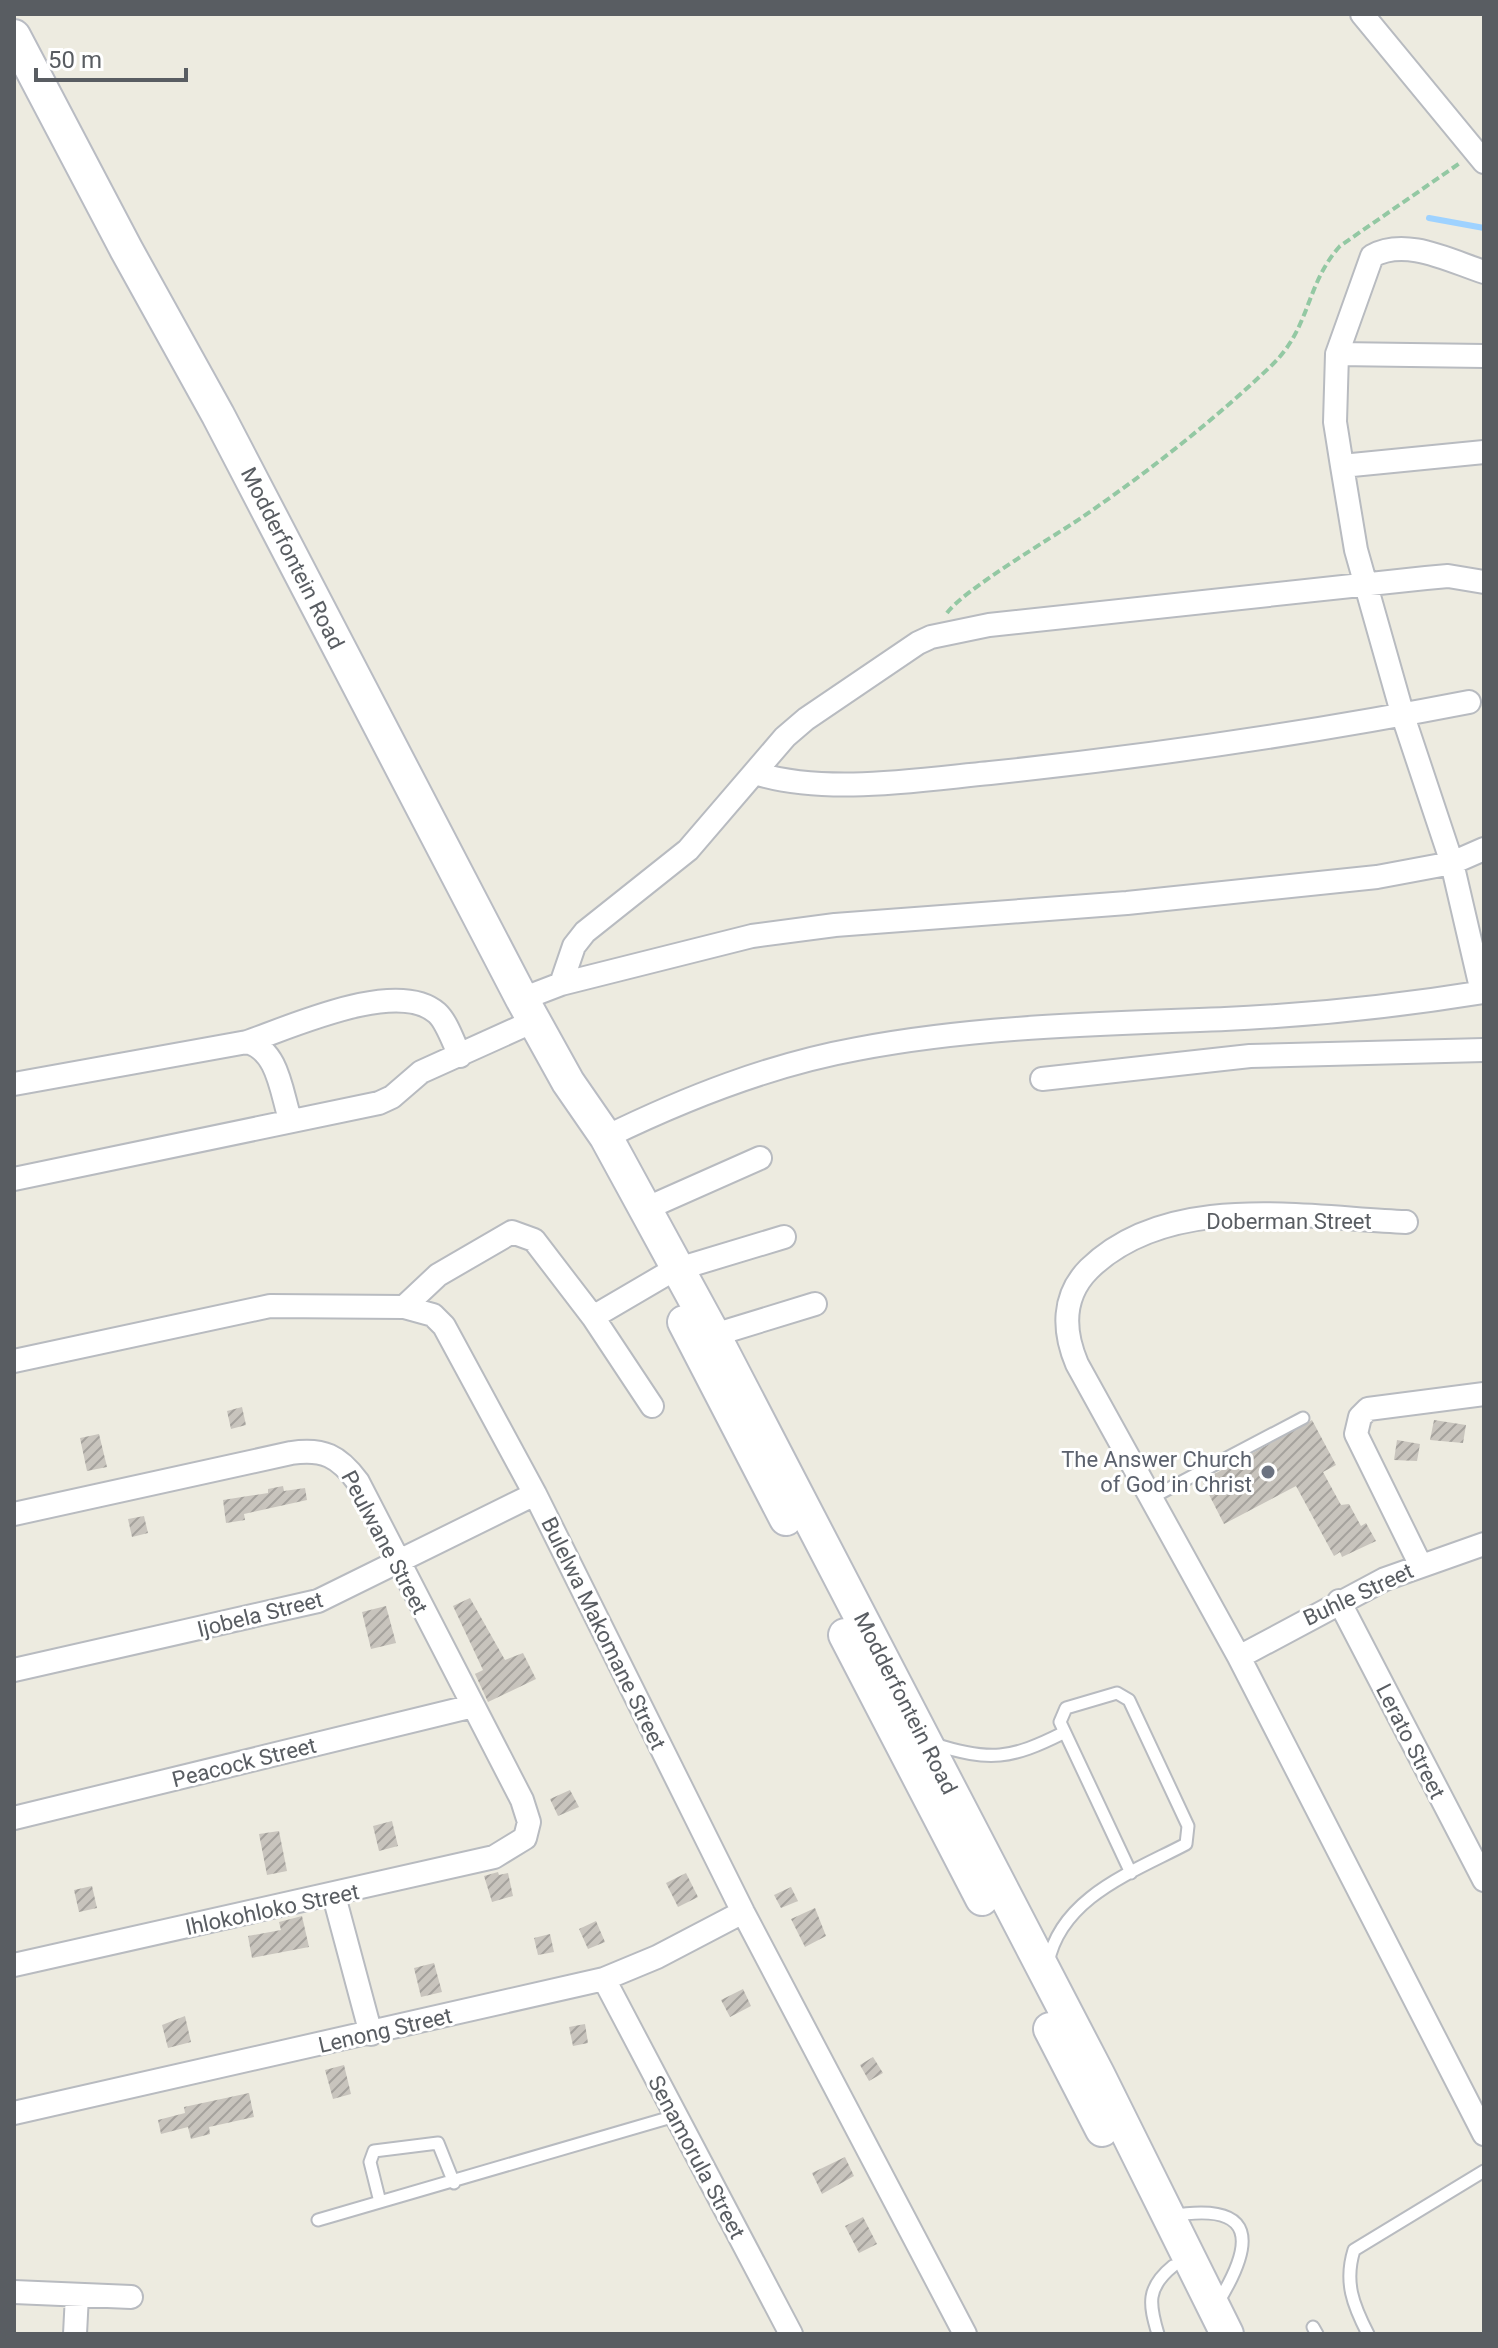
<svg xmlns="http://www.w3.org/2000/svg" width="1498" height="2348" font-family="Roboto,sans-serif">
  <style>
    .lines { fill: none; stroke-linecap: round; stroke-linejoin: round }
    .stream { stroke: #9ed2ff; stroke-width: 6 }
    .building { fill: url(#building-hatch) }
    .service-casing { stroke: #b8bbc0; stroke-width: 15 }
    .minor-casing { stroke: #b8bbc0; stroke-width: 26 }
    .secondary-casing { stroke: #b9bcc3; stroke-width: 36 }
    .path { stroke: #93c8a3; stroke-width: 4; stroke-dasharray: 8 4; stroke-linecap: butt }
    .service { stroke: #fff; stroke-width: 11 }
    .minor { stroke: #fff; stroke-width: 22 }
    .secondary { stroke: #fff; stroke-width: 32 }
    .worship-dot { fill: #6b7280; stroke: #fff; stroke-width: 3 }
    .labels { text-anchor: middle; stroke-width: 6; stroke-linejoin: round; paint-order: stroke }
    .street-label { font-size: 22px; fill: #595d62; stroke: #fff }
    .worship-label { font-size: 22px; fill: #5b616d; stroke: #fff; text-anchor: end }
  </style>
  <defs>
    <pattern id="building-hatch" width="6" height="6" patternUnits="userSpaceOnUse" patternTransform="scale(2)"><rect width="6" height="6" fill="#c8c4bd"/><path d="M-1 1l2-2M0 6l6-6M5 7l2-2" fill="none" stroke="#a5a29d"/></pattern>
  </defs>
  <rect width="100%" height="100%" fill="#edebe0"/>
  <g class="lines">
    <path class="stream" d="M1429 218 1484 228"/>
  </g>
  <path class="building" d="M242 1407 246 1425 231 1429 227 1411Z
    M1312 1420 1336 1465 1323 1472 1341 1505 1349 1504 1361 1526 1366 1523 1376 1541 1342 1557 1340 1552 1334 1556 1296 1486 1224 1524 1202 1481Z
    M1434 1420 1466 1425 1463 1443 1430 1440Z
    M99 1434 107 1467 87 1471 80 1438Z
    M1397 1440 1420 1444 1417 1461 1394 1460Z
    M283 1486 284 1491 305 1488 307 1500 244 1514 245 1520 226 1523 223 1500 268 1493V1489Z
    M144 1516 148 1533 132 1537 128 1519Z
    M470 1598 505 1660 523 1653 536 1679 488 1702 475 1674 483 1670 453 1606Z
    M386 1606 396 1643 371 1649 362 1612Z
    M570 1790 579 1807 558 1816 550 1799Z
    M392 1821 398 1846 379 1851 373 1826Z
    M279 1831 287 1871 267 1875 259 1834Z
    M498 1872 499 1875 508 1873 513 1896 492 1902 484 1876Z
    M686 1873 698 1897 678 1907 666 1883Z
    M92 1886 97 1908 79 1912 74 1890Z
    M791 1887 798 1901 781 1908 774 1895Z
    M815 1908 826 1936 805 1947 791 1919Z
    M302 1916 309 1947 252 1958 248 1936 281 1930 279 1922Z
    M596 1921 605 1942 588 1949 579 1929Z
    M550 1934 554 1952 538 1955 534 1938Z
    M434 1963 442 1992 421 1997 414 1968Z
    M743 1989 751 2006 730 2017 721 2000Z
    M185 2016 191 2042 168 2048 162 2025Z
    M585 2024 588 2043 573 2046 569 2027Z
    M873 2057 883 2073 869 2081 860 2065Z
    M344 2065 351 2094 333 2099 325 2070Z
    M249 2093 254 2117 209 2127 210 2134 191 2139 188 2127 161 2134 158 2120 185 2113 184 2107Z
    M845 2157 854 2176 822 2194 812 2173Z
    M863 2217 877 2244 859 2253 845 2226Z"/>
  <g class="lines">
    <g class="service-casing">
      <path id="service" d="M1151 1498 1303 1418
        M934 1744C990 1762 1011 1759 1063 1733
        M1048 1963C1061 1897 1133 1872 1186 1844L1188 1826 1129 1700 1117 1693 1066 1708 1060 1722 1131 1873
        M380 2202 370 2162 374 2151 438 2143 454 2183
        M1170 2216C1258 2201 1255 2243 1217 2304
        M318 2220 675 2116
        M1313 2327 1317 2334
        M1158 2334C1149 2304 1146 2288 1173 2266
        M1368 2334C1353 2305 1344 2282 1354 2250L1484 2171"/>
    </g>
    <g class="minor-casing">
      <path id="minor" d="M1362 14 1484 162
        M1337 354 1484 356
        M1342 466 1484 452
        M755 773C825 795 917 780 990 773 1151 756 1310 733 1469 702
        M561 984 574 946 585 932 688 850 785 737 806 719 918 643 931 637 989 625 1426 578 1448 576 1484 582
        M1482 992 1452 863 1403 716 1356 550 1342 466 1335 422 1337 354 1372 256C1406 237 1450 261 1484 272
        M522 999 561 984 752 936 835 925 1127 903 1377 877 1452 863 1484 849
        M247 1042C291 1027 397 978 437 1013 447 1022 454 1044 460 1056
        M1042 1079 1250 1056 1484 1050
        M14 1084 247 1042C278 1050 281 1091 290 1119
        M606 1137C686 1098 769 1065 857 1049 977 1026 1102 1024 1225 1019 1312 1015 1398 1006 1484 992
        M14 1179 379 1103 392 1097 421 1072 534 1021
        M645 1209 760 1158
        M1406 1222C1305 1218 1169 1191 1089 1269 1062 1296 1063 1331 1077 1364L1239 1657 1484 2134
        M678 1269 784 1237
        M404 1307 438 1275 512 1232 534 1240 593 1317 652 1406
        M593 1317 663 1276
        M714 1335 815 1304
        M14 1361 270 1306 404 1307 433 1315 444 1326 535 1494 743 1912 965 2334
        M14 1514 291 1453C323 1448 339 1456 358 1482L522 1800 529 1822 525 1838 494 1857 14 1965
        M1420 1564 1356 1434 1360 1417 1368 1409 1484 1394
        M1339 1601 1484 1880
        M1239 1657 1385 1579 1484 1544
        M14 1670 318 1601 535 1494
        M14 1818 473 1706
        M334 1896 371 2034
        M604 1979 791 2334
        M14 2113 604 1979 657 1957 743 1912
        M14 2292 131 2297
        M75 2334 77 2295"/>
    </g>
    <g class="secondary-casing">
      <path id="secondary" d="M14 36 126 249 218 415 522 999 568 1082 606 1137 714 1335 1098 2074 1227 2334
        M684 1322 786 1519
        M845 1635 982 1899
        M1050 2029 1102 2130"/>
    </g>
    <path class="path" d="M947 613C962 591 1053 537 1081 518 1148 472 1213 421 1271 366 1311 328 1305 285 1340 246L1460 163"/>
    <use href="#service" class="service"/>
    <use href="#minor" class="minor"/>
    <use href="#secondary" class="secondary"/>
  </g>
  <circle class="worship-dot" cx="1268" cy="1472" r="8"/>
  <g class="labels">
    <g class="street-label">
      <text transform="translate(293 558) rotate(63)" y="8">Modderfontein Road</text>
      <text x="1289" y="1229">Doberman Street</text>
      <text transform="translate(385 1542) rotate(62)" y="8">Peulwane Street</text>
      <text transform="translate(1358 1594) rotate(-25)" y="8">Buhle Street</text>
      <text transform="translate(260 1614) rotate(-14)" y="8">Ijobela Street</text>
      <text transform="translate(604 1633) rotate(64)" y="8">Bulelwa Makomane Street</text>
      <text transform="translate(906 1703) rotate(63)" y="8">Modderfontein Road</text>
      <text transform="translate(1411 1741) rotate(63)" y="8">Lerato Street</text>
      <text transform="translate(244 1762) rotate(-14)" y="8">Peacock Street</text>
      <text transform="translate(272 1909) rotate(-12)" y="8">Ihlokohloko Street</text>
      <text transform="translate(385 2030) rotate(-13)" y="8">Lenong Street</text>
      <text transform="translate(697 2157) rotate(62)" y="8">Senamorula Street</text>
    </g>
    <g class="worship-label">
      <text x="1252" y="1467">The Answer Church<tspan x="1252" dy="25">of God in Christ</tspan></text>
    </g>
  </g>
  <rect width="1498" height="2348" fill="none" stroke="#595d62" stroke-width="32"/>
  <path d="M36 68v12h150v-12" fill="none" stroke="#595d62" stroke-width="4"/>
  <text x="48" y="68" font-size="24" fill="#595d62" stroke="#ffffff" stroke-width="6" paint-order="stroke">50 m</text>
</svg>
